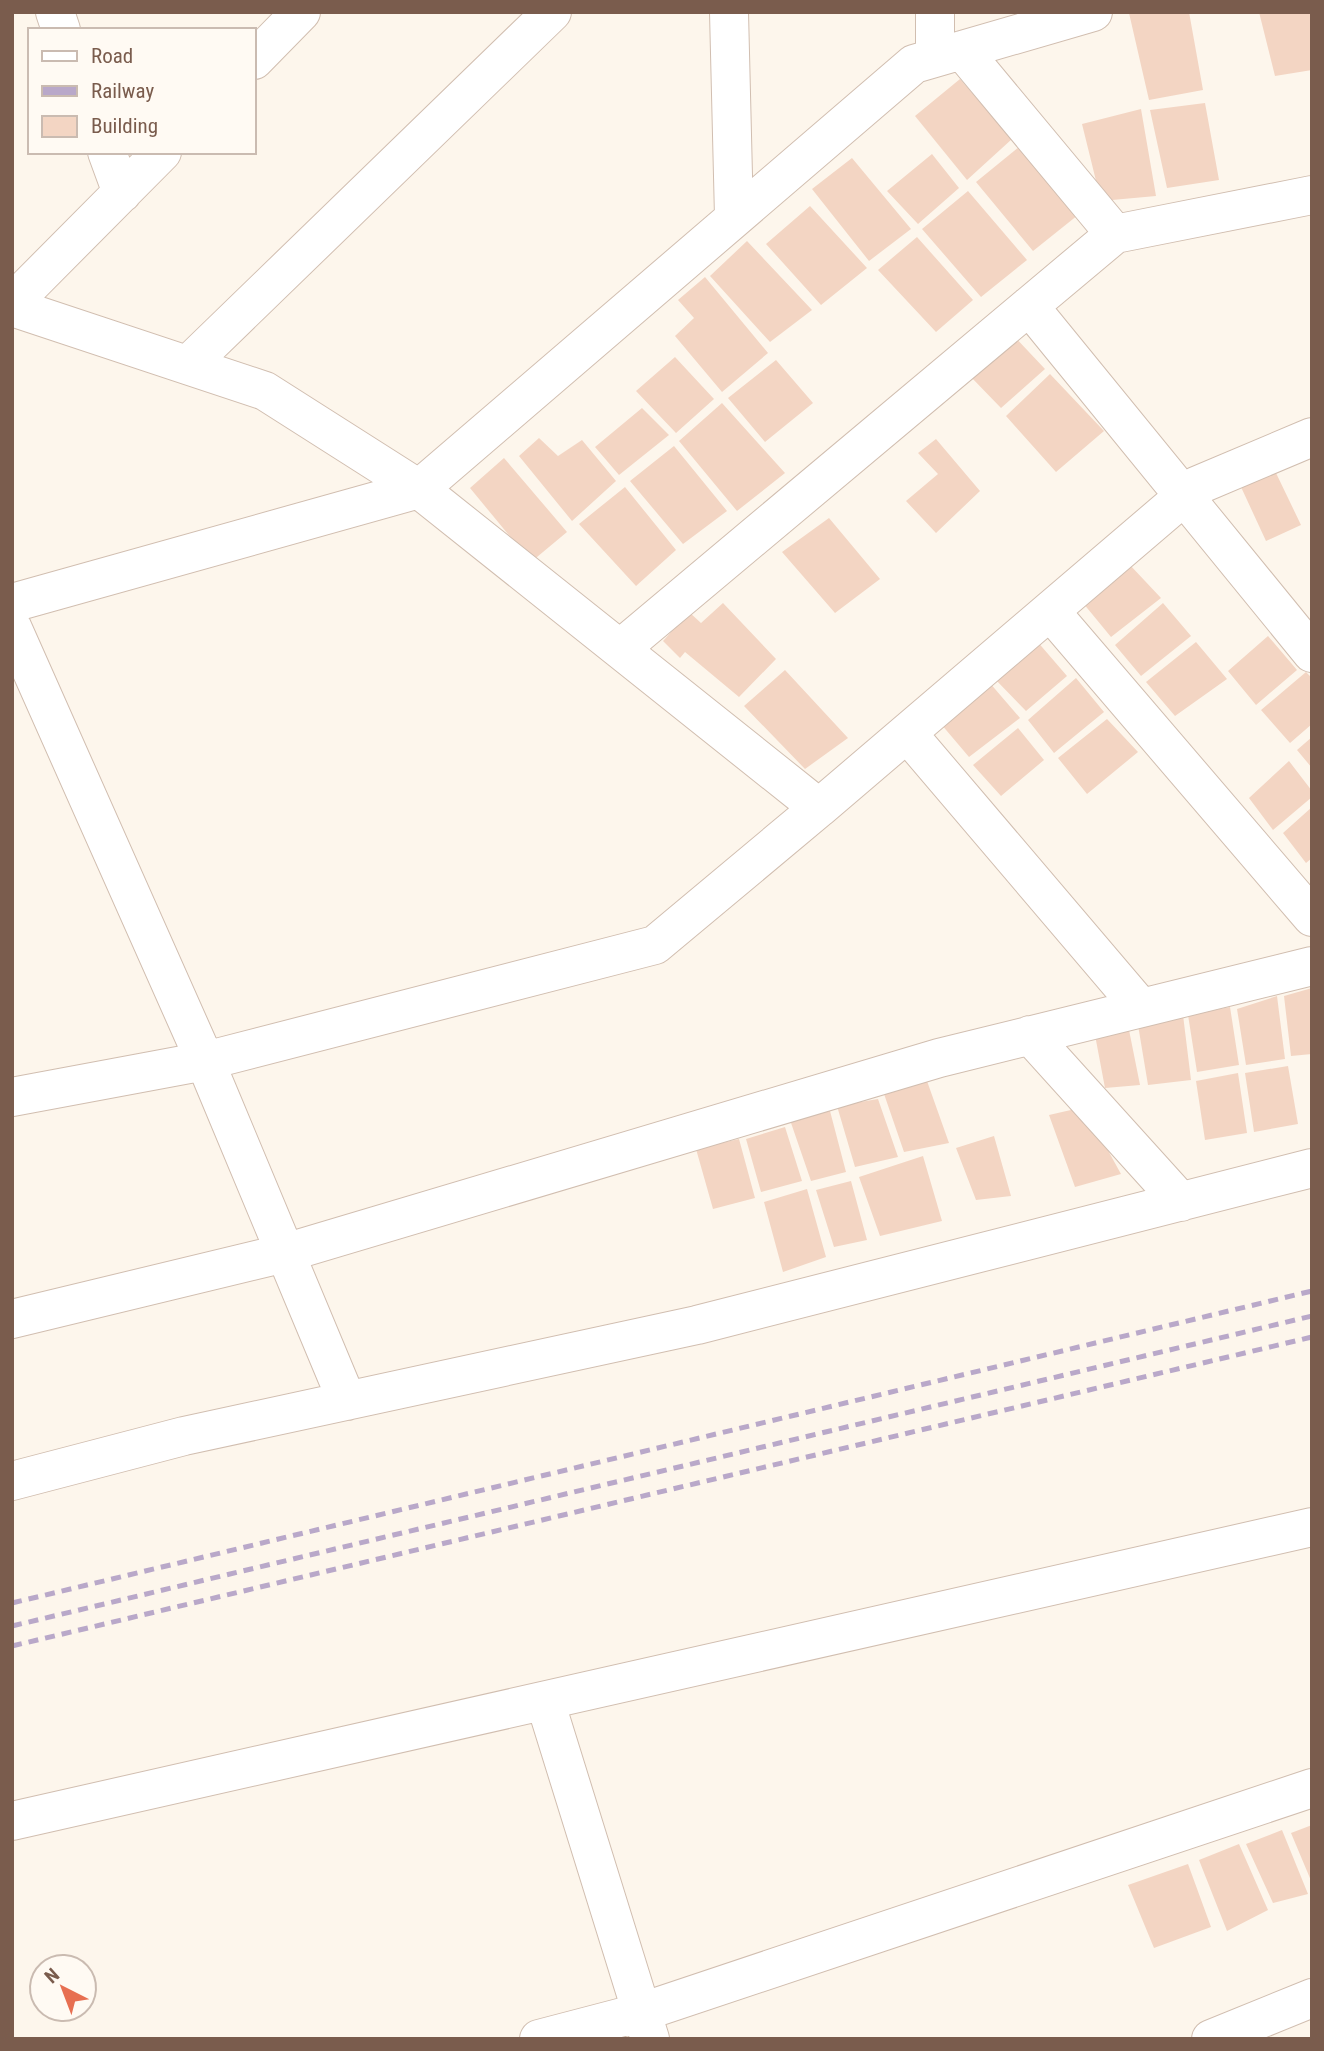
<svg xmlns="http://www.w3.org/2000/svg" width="1324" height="2051" font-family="'Roboto Condensed',sans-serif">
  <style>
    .building { fill: #f3d5c3 }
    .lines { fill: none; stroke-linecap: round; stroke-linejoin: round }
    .minor-casing { stroke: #d1beb0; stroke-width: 40 }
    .minor { stroke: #fff; stroke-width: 38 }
    .rail { stroke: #b9a8c9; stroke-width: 5; stroke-dasharray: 10 7; stroke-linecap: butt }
  </style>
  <rect width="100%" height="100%" fill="#fdf6ec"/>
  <path class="building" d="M1135 12H1189L1203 90 1149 100 1129 13Z
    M1259 12H1312V70L1275 76Z
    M960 79 1012 139 967 180 915 116Z
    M1205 103 1219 180 1167 188 1150 110Z
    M1141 109 1156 196 1101 201 1082 124Z
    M1019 147 1078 215 1033 251 976 182Z
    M932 154 959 188 918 224 887 191Z
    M852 158 911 229 869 261 812 189Z
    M968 191 1027 260 981 297 922 229Z
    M810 206 867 268 821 305 766 244Z
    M917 237 973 300 936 332 878 270Z
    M747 241 812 310 770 342 710 276Z
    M705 277 768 353 722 392 675 336 694 318 678 300Z
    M1014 336 1045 369 1001 408 969 375Z
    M675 357 714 399 676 433 636 391Z
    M776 360 813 403 765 442 728 398Z
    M1050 374 1104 431 1056 472 1006 416Z
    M722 403 785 473 737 511 679 441Z
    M642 408 669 435 619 475 595 447Z
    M539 438 558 456 582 440 616 481 572 521 519 456Z
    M936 439 980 491 936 533 906 501 938 474 918 453Z
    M674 446 727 511 683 544 630 481Z
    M504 458 567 532 531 562 470 488Z
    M1276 473 1301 525 1266 541 1241 487Z
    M625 487 676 550 636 586 579 524Z
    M829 518 880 579 835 613 782 552Z
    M1129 564 1161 598 1111 637 1083 603Z
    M723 603 776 659 739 697 685 652 680 658 663 641 689 612 701 623Z
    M1163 603 1191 636 1141 676 1115 645Z
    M1268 636 1297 670 1256 705 1228 671Z
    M1036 640 1067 676 1026 711 993 677Z
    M1196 642 1227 679 1175 716 1146 682Z
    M785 670 848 738 805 769 744 706Z
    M1306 672 1312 678V724L1290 743 1261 710Z
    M1076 678 1104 712 1054 753 1028 720Z
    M989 682 1020 718 969 757 941 724Z
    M1107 719 1138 752 1087 794 1058 758Z
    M1018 728 1044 760 1001 796 973 765Z
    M1312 737V768L1297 750Z
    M1289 761 1312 791V797L1273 830 1249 798Z
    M1312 807V858L1306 863 1283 833Z
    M1312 988V1054L1291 1056 1284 996Z
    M1277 996 1285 1059 1246 1065 1237 1009Z
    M1230 1007 1239 1065 1197 1072 1188 1015Z
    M1183 1015 1191 1080 1148 1085 1138 1025Z
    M1129 1030 1140 1085 1105 1088 1095 1035Z
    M1288 1066 1298 1124 1254 1132 1245 1073Z
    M1238 1073 1247 1133 1205 1140 1196 1081Z
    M927 1081 949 1143 904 1152 883 1091Z
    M878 1099 898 1157 855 1167 837 1106Z
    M1084 1107 1121 1174 1075 1187 1049 1115Z
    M830 1111 846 1172 811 1181 790 1120Z
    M785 1127 802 1181 761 1192 746 1139Z
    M994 1136 1011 1196 976 1200 956 1148Z
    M739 1139 755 1198 713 1209 696 1149Z
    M923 1156 942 1221 880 1236 859 1177Z
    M851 1181 867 1240 834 1247 816 1190Z
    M807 1189 826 1257 783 1272 764 1202Z
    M1312 1825V1883L1291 1833Z
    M1282 1830 1308 1894 1273 1903 1246 1844Z
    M1239 1844 1268 1910 1227 1931 1199 1860Z
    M1188 1864 1211 1927 1154 1948 1128 1885Z"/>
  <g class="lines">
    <g class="minor-casing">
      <path id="minor" d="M55 12 61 30
        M729 12 734 217
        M935 12V57
        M962 50 1115 234
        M254 60 301 12
        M107 152 122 193
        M12 303 162 152
        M1029 306 1312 653
        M12 307 265 391 419 489 914 64 1093 12
        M188 365 552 12
        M12 603 419 489 819 808 655 945 205 1061 12 1097
        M1050 611 1312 917
        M12 627 205 1061 347 1401
        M620 649 1115 234 1312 195
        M907 733 1141 1008
        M819 808 1196 486 1312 437
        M1030 1035 1181 1202
        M12 1319 285 1253 939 1058 1312 966
        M12 1481 184 1436 697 1325 1312 1168
        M545 1701 650 2039
        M12 1821 1312 1527
        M539 2039 642 2012 1312 1788
        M1211 2039 1312 1998"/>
    </g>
    <use href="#minor" class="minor"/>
    <path class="rail" d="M12 1603 1312 1291
      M12 1626 1312 1316
      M12 1646 1312 1337"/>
  </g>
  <rect width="1324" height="2051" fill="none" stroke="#7a5c4d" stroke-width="28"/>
  <rect x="28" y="28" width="228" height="126" fill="#fffaf3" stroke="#cabbb1" stroke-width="2"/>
  <rect x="42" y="51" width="35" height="10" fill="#ffffff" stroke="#cabbb1" stroke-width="2"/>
  <text x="91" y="63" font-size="21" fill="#7a5c4d">Road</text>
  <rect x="42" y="86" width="35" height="10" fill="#b9a8c9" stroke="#cabbb1" stroke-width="2"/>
  <text x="91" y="98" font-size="21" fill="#7a5c4d">Railway</text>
  <rect x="42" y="116" width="35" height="21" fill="#f3d5c3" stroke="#cabbb1" stroke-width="2"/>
  <text x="91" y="133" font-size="21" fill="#7a5c4d">Building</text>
  <g transform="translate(63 1988) rotate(318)"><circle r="33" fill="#fffaf3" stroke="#cabbb1" stroke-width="2"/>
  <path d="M0-5L12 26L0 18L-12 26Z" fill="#e76f51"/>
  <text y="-10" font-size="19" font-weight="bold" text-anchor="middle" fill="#7a5c4d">N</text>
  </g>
</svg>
